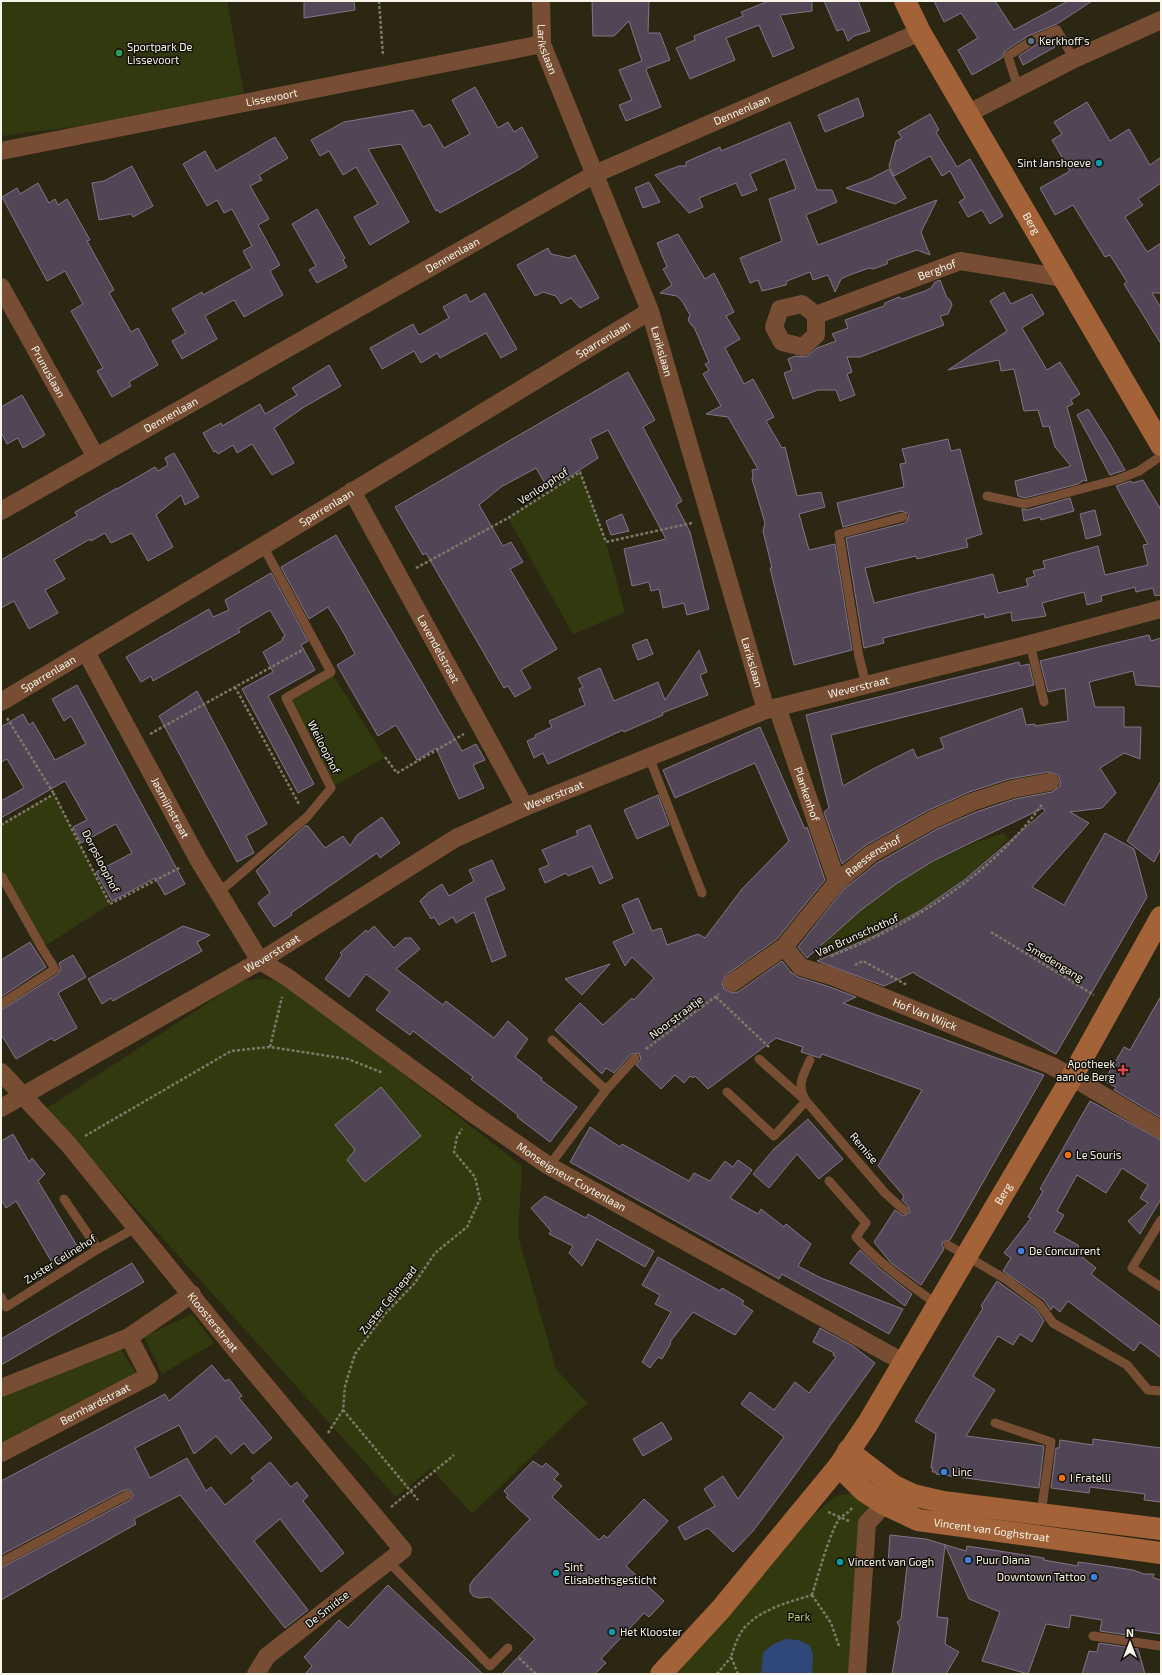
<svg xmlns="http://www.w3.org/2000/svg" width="1162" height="1675" font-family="'Exo 2',sans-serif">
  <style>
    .green { fill: #32390e }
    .water { fill: #30477a }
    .building { fill: #524556; stroke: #837588 }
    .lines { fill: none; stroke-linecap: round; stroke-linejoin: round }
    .path { stroke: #7d7968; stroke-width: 2.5; stroke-dasharray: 3 2; stroke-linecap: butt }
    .lane { stroke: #774e34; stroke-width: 9 }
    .street { stroke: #774e34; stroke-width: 18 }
    .secondary { stroke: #a36237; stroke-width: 22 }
    .service-dot { fill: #5c6f8a; stroke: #121008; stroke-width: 1.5 }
    .leisure-dot { fill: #2e9e5b; stroke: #121008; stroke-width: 1.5 }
    .culture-dot { fill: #0f9aa8; stroke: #121008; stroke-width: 1.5 }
    .health-dot { fill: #e0444e; stroke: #121008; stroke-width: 1.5 }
    .food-dot { fill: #e8710a; stroke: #121008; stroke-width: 1.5 }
    .shop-dot { fill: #3f7fe0; stroke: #121008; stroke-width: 1.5 }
    .labels { text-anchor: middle; stroke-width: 3; stroke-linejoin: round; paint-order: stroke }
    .poi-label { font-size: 11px; fill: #f7f4e8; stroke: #121008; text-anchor: start }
    .street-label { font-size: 11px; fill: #f7f4e8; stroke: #121008 }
    .park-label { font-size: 11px; fill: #bbcb6e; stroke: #121008 }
  </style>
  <rect width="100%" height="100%" fill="#2c2713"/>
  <path class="green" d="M1 1H227L246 105 1 136Z
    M580 472 606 542 625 612 573 634 508 518Z
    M331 672 385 757 331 788 286 698Z
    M54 794 110 904 42 948 1 876V825Z
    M1004 833 1008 839C955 892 895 932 824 955L820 949C870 895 933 854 1004 833Z
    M262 979 276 980 346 1030 522 1166 518 1236 556 1369 587 1403 472 1514 431 1468 396 1497 46 1109 241 981Z
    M192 1314 214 1343 162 1374 144 1337Z
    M121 1349 137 1375 1 1446V1396Z
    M851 1493 871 1503 862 1519 851 1674H674L811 1516 837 1496Z"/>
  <path class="water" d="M786 1639 798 1640 809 1645 813 1654 812 1674H761L763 1653 772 1645Z"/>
  <path class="building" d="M304 1H354L355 10 304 18Z
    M592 1H649L648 33H660L670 60 648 68 646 70 661 107 626 121 619 105 632 100 619 70 642 61 629 21 614 36H593Z
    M769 1H812V11L780 15 794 48 773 57 759 25 726 38 735 60 690 79 676 48 695 40 694 36 743 16 741 12Z
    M824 1H858L870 31 854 36 848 41 843 29 837 31Z
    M934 1H995L1014 30 1068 1H1092L1057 24 1028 36 1005 51 1002 58 972 75 958 50 978 38 961 13 944 22Z
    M1051 39 1055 47 1023 65 1019 56 1034 46Z
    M475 87 498 128 508 122 514 132 522 127 538 157 520 169 440 213 438 210 436 211 401 144 368 149 409 222 370 245 354 217 378 204 356 167 343 175 329 151 320 156 311 140 344 122 413 110 423 127 430 124 444 148 470 134 452 100Z
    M858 98 864 116 825 132 818 115Z
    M1087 102 1110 141 1129 129 1150 165 1161 157V183L1138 199 1143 205 1125 217 1147 252 1161 243V293H1152L1161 308V344L1124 284 1127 282 1110 255 1105 257 1073 205 1055 215 1040 188 1070 171 1052 140 1062 134 1054 122Z
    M930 114 939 130 936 132 957 167 970 159 1003 216 990 224 982 210 968 217 959 202 965 198 950 171 942 176 930 156 894 176 889 166 896 141 902 138 898 132Z
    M790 122 817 190H832L837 202 806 215 818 245 937 200 921 232 930 255 917 250 888 260 887 264 873 269 869 268 847 276 841 279 835 292 828 275 813 280 810 272 787 281 786 285 762 291 758 280 750 283 740 258 782 241 769 199 796 189 785 159 750 174 757 190 742 196 736 183 699 198 703 207 689 213 655 175 679 166H686V162L720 147 721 151Z
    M275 137 288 158 259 175 262 180 250 186 269 219 258 225 280 265 270 271 283 295 244 317 234 300 205 316 217 339 182 359 172 341 186 333 172 309 202 292 203 295 252 268 243 251 252 246 232 209 224 213 217 200 207 206 183 164 205 151 216 171Z
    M132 166 153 206 133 217 131 214 99 220 92 183 104 181Z
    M889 169 906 198 895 204 846 188 870 179Z
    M649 182 660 202 643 208 635 188Z
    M38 183 49 203 55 199 58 205 67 199 90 240 87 241 114 290 109 293 131 332 138 328 158 365 129 382 131 386 112 397 97 371 103 368 71 311 83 304 65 271 47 281 2 197 17 188 20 194Z
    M317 209 345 258 343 260 347 267 317 283 309 270 316 266 292 224Z
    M678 234 705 279 714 273 734 312 726 316 740 339 725 348 744 384 753 379 774 417 766 421 782 448 785 447 797 496 821 492 825 507 799 514 809 550 835 544 852 650 794 665 770 568H772L763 531 765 523 752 479 753 476 752 470 758 469 728 417 706 414 721 406 703 374 709 370 705 364 709 362 694 327 692 326 688 320 690 315 682 301 677 296 660 293 672 285 663 269 667 267 657 243Z
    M548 248 551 254 569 258 575 255 599 298 580 308 571 298 561 304 556 296 543 292 535 296 517 265Z
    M940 280 947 298 950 300 952 305 948 314 940 316 944 325 860 357H847L852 372 847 374 855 395 840 401 836 390H818L793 399 784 373 792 370 788 359 795 356 806 357 817 348 836 341 832 334 848 328 845 320 884 306 885 303 899 297 902 299 925 291 931 288 935 282Z
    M1004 292 1011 304 1032 294 1044 314 1022 328 1047 370 1060 362 1080 394 1071 400 1073 404 1067 407 1087 481 1084 480 1078 484 1025 498 1018 496 1015 481 1071 466 1055 447 1049 426 1043 427 1038 410 1024 411 1014 369 1001 371 999 360 948 370 1007 331 990 301Z
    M485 293 517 349 501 358 486 333 440 358 437 353 421 363 414 351 382 369 370 348 413 324 419 335 449 318 443 307 466 294 470 302Z
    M329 365 341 386 304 407 274 428 294 463 272 475 252 444 237 453 233 445 218 454 216 451 214 452 203 433 221 423 222 426 260 404 265 414 297 395 292 388Z
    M628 372 655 420 643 427 682 501 676 505 690 532 709 609 687 615 684 603 663 608 659 589 651 591 649 582 632 586 624 549 666 539 608 430 590 439 598 458 572 475 548 488 536 468 501 487 479 505 503 546 511 542 523 562 510 569 557 649 521 670 531 688 515 697 508 686 504 688 426 553 423 555 395 507Z
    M22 395 45 435 23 448 18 438 7 444 1 432V407Z
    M1088 409 1110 444 1125 470 1110 475 1077 415Z
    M948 439 951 451 960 449 982 534 966 539 968 547 917 559 916 556 865 568 874 603 993 574 998 593 1028 586 1026 579 1035 576 1033 571 1045 568 1043 561 1098 546 1105 575 1148 565 1143 545 1148 544 1116 486 1131 481 1132 483 1143 480 1161 510V595L1155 596 1153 588 1136 592 1135 587 1101 596 1102 601 1087 605 1084 592 1042 603 1046 616 1012 621 1011 612 985 618 984 614 883 638 884 643 864 648 846 538 905 523 907 521 909 516 907 513 901 511 843 527 837 503 904 487 900 464 906 463 902 449Z
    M174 453 199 497 185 505 181 495 156 515 173 547 148 561 132 533 111 543 105 533 91 541 90 539 54 560 65 579 45 590 58 613 29 629 14 601 1 608V560L77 516 75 512 117 488V489L155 467 158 471 168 465 165 458Z
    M1070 498 1074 511 1041 520 1040 517 1024 521 1022 509 1027 510Z
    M1095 510 1101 535 1086 539 1080 514Z
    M622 514 629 531 611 535 606 521Z
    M336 535 462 751 476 744 485 760 473 765 484 788 459 799 436 748 417 760 396 725 378 736 337 665 355 654 342 630 328 607 309 619 281 567Z
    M271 573 308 641 301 645 315 670 268 696 314 784 298 793 242 689 273 672 263 652 283 640 282 638 285 636 270 610 238 629 240 632 153 681 151 676 141 682 126 657 209 609 213 617 229 610 225 600Z
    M1149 635 1151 641 1161 638V687L1136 685 1133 671 1089 682 1095 707H1124V727H1141L1140 759 1124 753 1100 768 1116 793 1102 808 1070 812 1089 823 1032 887 1064 905 1105 833 1134 849 1147 897 1056 1054 915 974 914 972 884 986 817 961 876 935 921 910 964 880 1045 811 1043 808 933 861 896 884 861 910 807 958 798 947 844 889 877 863 937 829 976 812 1015 799 1052 792 1060 786V780L1058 775 1048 772 1009 779 969 792 927 811 866 845 842 864 824 812 829 808 806 715 1019 662 1020 666 1029 664 1034 685 831 735 843 786 871 770 913 749 917 758 944 748 940 738 1022 708 1026 725 1035 724V726L1068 721 1065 688 1048 692 1040 661Z
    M647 639 653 654 638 660 632 645Z
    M699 650 707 672 700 675 708 695 662 713 663 715 624 732 623 730 548 764 543 753 534 758 527 741 536 737 535 735 552 727 549 721 585 705 579 689 583 687 578 678 600 668 614 701 658 682 665 700Z
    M77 685 185 884 165 895 155 878 112 901 96 872 132 853 116 824 81 843 73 827 87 820 65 781 1 818V801L24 788 7 759 1 762V727L23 714 29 725 33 722 55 760 86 744 71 716 64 721 52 699Z
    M197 691 267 824 246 836 254 853 237 862 159 716Z
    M760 727 805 829 807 827 825 880 777 939 726 975 722 983 724 989 732 993 738 992 782 961 791 972 790 973 791 972 798 977 830 987 856 997 843 1003 1044 1075 950 1240 943 1242 942 1245 944 1249 921 1285 891 1263 874 1242 895 1210 903 1216 910 1212 908 1206 902 1200 904 1196 878 1166 922 1090 822 1054 820 1058 801 1052 803 1047 776 1038 708 1089 695 1076 693 1078 690 1076 684 1083 675 1075 661 1089 636 1065 641 1059 639 1053 631 1054 614 1073 606 1068 602 1074 555 1030 580 1003 603 1025 632 998 634 1000 654 978 632 957 625 966 613 942 634 933 622 905 638 898 652 931 661 928 667 945 698 934 705 938 742 889 789 841 755 763 675 798 663 770Z
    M1161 781V848L1154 862 1127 841Z
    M658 795 669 825 637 839 624 810Z
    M382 817 400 843 380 858 377 853 291 913 292 915 274 927 258 903 270 893 256 871 305 826H308L325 848 343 836 350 846 357 835Z
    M590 825 613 878 600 884 592 866 568 876 566 873 545 883 539 869 549 865 542 850 578 835 576 831Z
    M492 860 505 889 485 898 506 956 492 962 474 912 456 923 453 917 439 925 434 917 431 919 420 901 428 893 442 884 449 896 474 881 469 870Z
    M183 926 210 935 197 942 202 951 113 1001 111 998 102 1004 88 979Z
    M374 926 394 948 405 938H411L420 949 396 969 443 1005 446 1001 494 1038 508 1021 528 1039 515 1057 542 1078 541 1080 577 1107 550 1142 517 1117 518 1115 471 1079 473 1077 413 1031 410 1035 376 1010 390 992 366 974 349 997 325 979 342 955 340 953 366 930 368 932Z
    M30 942 46 967 1 997V960Z
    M73 955 86 977 58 993 77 1028 54 1041 52 1038 16 1059 1 1034V1010L58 974 61 969 59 963Z
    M610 964 582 995 565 979Z
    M1161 996V1118L1114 1090 1116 1087 1104 1081 1124 1047 1130 1050Z
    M381 1087 421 1136 365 1182 347 1160 355 1150 335 1125Z
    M1090 1101 1161 1140V1199L1140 1234 1128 1221 1148 1203 1140 1198 1148 1185 1122 1168 1106 1193 1077 1175 1057 1211 1064 1215 1054 1232 1078 1245 1081 1256 1096 1268 1091 1274 1161 1327V1358L1140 1342 1134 1351 1068 1301 1060 1312 1053 1306 1051 1310 1044 1300 1003 1271 1011 1258 1004 1253 1031 1218 1028 1217 1043 1191 1040 1189Z
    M808 1119 843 1159 819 1179 797 1154 769 1188 753 1174 774 1149Z
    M590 1127 620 1147 622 1144 689 1181 694 1173 710 1181 725 1161 733 1167 738 1160 752 1170 730 1198 758 1214 761 1209 784 1227 786 1224 811 1244 798 1266 821 1278 903 1309 889 1334 782 1274 779 1279 570 1162Z
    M13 1134 29 1162 32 1158 45 1174 38 1181 79 1249 53 1264 16 1201 6 1208 1 1199V1141Z
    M545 1196 586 1218 588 1214 654 1251 645 1267 597 1239 582 1266 569 1253 573 1246 549 1234 551 1231 531 1208Z
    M860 1250 880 1269 912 1294 905 1306 850 1263Z
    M658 1257 720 1291 722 1288 744 1301 742 1304 753 1311 735 1335 693 1312 670 1342 671 1343 662 1359 658 1357 650 1368 642 1362 671 1312 655 1304 660 1295 642 1285Z
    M132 1263 144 1282 1 1365V1339Z
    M997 1281 1036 1309 1044 1321 1032 1342 1020 1334 1013 1345 998 1336 973 1376 995 1390 966 1436 1044 1446 1039 1488 936 1474V1472H932L933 1468H931L936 1434 915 1421 983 1308 981 1306Z
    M820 1328 853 1346 875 1363 789 1483 753 1531 733 1552 708 1528 685 1540 678 1527 715 1506 704 1489 723 1476 738 1499 784 1437 741 1404 750 1392 774 1410 795 1382 809 1393 836 1357 833 1355 834 1353 813 1342Z
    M212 1365 225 1381 229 1379 242 1396 239 1398 272 1438 253 1454 244 1443 231 1454 216 1436 194 1454 179 1425 135 1448 150 1478 187 1458 206 1491 211 1487 225 1505 254 1481 251 1478 270 1462 291 1487 297 1482 308 1496 303 1501 344 1553 321 1572 280 1519 254 1541 308 1610 285 1628 180 1495 134 1519 136 1524 1 1600V1568L130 1500 133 1495 130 1490H124L1 1555V1481L165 1394 169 1401Z
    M662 1422 672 1439 643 1456 633 1439Z
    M1093 1439 1161 1448V1502L1144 1500 1145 1494 1090 1487 1089 1493 1051 1488 1056 1448H1059L1060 1440 1093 1445Z
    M533 1461 542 1467 546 1463 559 1474 554 1479 562 1486 552 1497 599 1540 604 1535 607 1538 644 1499 668 1521 626 1566 664 1601 649 1617 644 1613 601 1659 606 1663 595 1674H502L535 1639 490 1597 479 1598 473 1596 470 1592V1585L473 1580 530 1519 506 1497 508 1495 504 1491Z
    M890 1535 926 1539 966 1551 967 1546 1044 1558V1560L1078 1566V1562L1086 1563 1133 1570 1144 1574H1154L1153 1578 1161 1580V1634L1133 1630 1134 1636 1100 1631 1102 1620 1071 1615 1069 1628 1046 1624 1028 1674 982 1661 1000 1612 969 1599 945 1545 937 1617 948 1618 945 1644 959 1652 946 1674H892L900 1627 897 1622 901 1619 907 1566 888 1564Z
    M388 1585 412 1608 483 1674H305L312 1666 304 1657 339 1620 348 1628Z
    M1099 1643 1138 1649 1145 1674H1082L1089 1651 1097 1652Z"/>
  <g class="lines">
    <path class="path" d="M379 1 383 56
      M416 568 508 518 580 472 606 542 692 523
      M235 687 299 804
      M7 718 54 794
      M150 734 304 649
      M385 757 397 773 464 734
      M1 825 54 794 110 904 181 867
      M991 932 1094 995
      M831 956C913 924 992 875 1043 803
      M855 965 863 961 907 985
      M716 997 769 1047
      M270 1047 282 997
      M646 1049 719 994
      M85 1136 231 1051 270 1047 348 1059 383 1073
      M343 1410 418 1500
      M328 1433 343 1410 345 1386 355 1354 385 1314 414 1284 435 1253 467 1227 480 1199 475 1177 454 1152 457 1137 462 1129
      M391 1507 454 1455
      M828 1512 849 1521
      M812 1595C817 1579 831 1528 840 1518 844 1514 849 1513 852 1508
      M812 1595 831 1623 839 1646
      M519 1658 536 1674
      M717 1674 731 1657
      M738 1674 731 1657C734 1647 738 1636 744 1628 761 1609 789 1602 812 1595"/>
    <path class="lane" d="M1018 88 1008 56 1031 41 1057 30 1074 59
      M987 496 1025 504 1119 479 1139 471 1161 456
      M1030 644 1044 702
      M866 684 859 657 839 534 903 517
      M649 757 702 893
      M218 893 307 817 331 788 286 698 331 672 263 546
      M1 1004 55 969 42 948 2 877
      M810 1060C803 1076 796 1085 806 1101L885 1193 904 1210
      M606 1090 635 1058
      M727 1092 774 1136 806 1101 759 1059
      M549 1166 606 1090 552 1040
      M829 1181 866 1223 856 1237C879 1264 909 1284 938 1305
      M64 1199 98 1249
      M1161 1220 1132 1268 1161 1287
      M948 1245 1007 1280 1040 1305 1053 1323 1127 1365 1148 1390 1161 1391
      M1 1297 6 1307 98 1249 137 1227
      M995 1423 1051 1442 1041 1514
      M388 1561 490 1666 508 1648
      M1 1562 127 1495
      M1093 1636 1161 1646"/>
    <g class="street">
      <path id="s1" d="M541 1 542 44 650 311 766 710"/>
      <path d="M969 113 1074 59 1161 20"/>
      <path id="s2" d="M1 151 542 44"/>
      <path id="s3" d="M1 287 96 457"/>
      <path d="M802 304 816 315V335L803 347 782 342 774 327 780 309Z"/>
      <path id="s4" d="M816 315 960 261 1064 278"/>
      <path id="s5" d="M352 491 525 807"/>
      <path id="s6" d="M1 511 595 174 920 32"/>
      <path id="s7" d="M86 652 198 859 260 961 287 977 472 1113 549 1166 903 1362"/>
      <path id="s8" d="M1 702 263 546 650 311"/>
      <path id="s9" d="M777 707 837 882"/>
      <path id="s10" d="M784 947 801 967 834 977 1050 1065 1072 1077 1161 1130"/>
      <path id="s11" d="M732 983 784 947 837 882 871 854 932 820 972 802 1012 789 1050 782"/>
      <path id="s12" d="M1 1072 69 1145 230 1343 403 1550 267 1656 256 1674"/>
      <path id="s13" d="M1 1108 260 961 456 838 525 807 766 710 1030 644 1161 609"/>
      <path d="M1 1388 129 1337 192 1294"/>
      <path id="s14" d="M1 1453 149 1376 129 1337"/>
      <path d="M857 1674 867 1523 893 1495"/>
    </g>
    <g class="secondary">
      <path id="s15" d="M905 1 920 32 1161 445"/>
      <path d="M848 1451 894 1486 913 1495 943 1502 1161 1529"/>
      <path id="s16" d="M839 1466 864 1491 884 1504 918 1520 1161 1553"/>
      <path id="s17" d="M661 1674 721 1609 839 1466 868 1423 1072 1077 1161 917"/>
    </g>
  </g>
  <circle class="service-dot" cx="1031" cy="41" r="4"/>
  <circle class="leisure-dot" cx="119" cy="53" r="4"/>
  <g class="culture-dot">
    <circle cx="1099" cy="163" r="4"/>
    <circle cx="840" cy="1562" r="4"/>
    <circle cx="556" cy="1573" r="4"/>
    <circle cx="612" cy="1632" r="4"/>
  </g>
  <path class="health-dot" d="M1121 1064h4v4h4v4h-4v4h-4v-4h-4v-4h4z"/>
  <g class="food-dot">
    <circle cx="1068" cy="1155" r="4"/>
    <circle cx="1062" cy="1478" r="4"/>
  </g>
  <g class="shop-dot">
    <circle cx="1021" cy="1251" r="4"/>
    <circle cx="944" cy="1472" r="4"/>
    <circle cx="968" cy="1560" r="4"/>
    <circle cx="1094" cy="1577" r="4"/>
  </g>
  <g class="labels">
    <g class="poi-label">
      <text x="1039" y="45">Kerkhoff's</text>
      <text x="127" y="51">Sportpark De<tspan x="127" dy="13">Lissevoort</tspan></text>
      <text x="1091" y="167" text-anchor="end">Sint Janshoeve</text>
      <text x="1115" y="1068" text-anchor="end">Apotheek<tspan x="1115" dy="13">aan de Berg</tspan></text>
      <text x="1076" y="1159">Le Souris</text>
      <text x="1029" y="1255">De Concurrent</text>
      <text x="952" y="1476">Linc</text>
      <text x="1070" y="1482">I Fratelli</text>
      <text x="976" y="1564">Puur Diana</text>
      <text x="848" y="1566">Vincent van Gogh</text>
      <text x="564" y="1571">Sint<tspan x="564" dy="13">Elisabethsgesticht</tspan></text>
      <text x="1086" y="1581" text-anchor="end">Downtown Tattoo</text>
      <text x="620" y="1636">Het Klooster</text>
    </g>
    <g class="street-label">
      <text dy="4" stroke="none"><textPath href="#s1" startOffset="49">Larikslaan</textPath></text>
      <text dy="4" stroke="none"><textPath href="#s2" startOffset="276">Lissevoort</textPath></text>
      <text dy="4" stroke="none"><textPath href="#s6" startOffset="843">Dennenlaan</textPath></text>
      <text dy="4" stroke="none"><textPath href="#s15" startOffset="256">Berg</textPath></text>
      <text dy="4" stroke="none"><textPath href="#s6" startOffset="519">Dennenlaan</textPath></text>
      <text dy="4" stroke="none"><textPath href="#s4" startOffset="129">Berghof</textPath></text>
      <text dy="4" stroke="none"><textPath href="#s8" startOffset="703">Sparrenlaan</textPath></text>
      <text dy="4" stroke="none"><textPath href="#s1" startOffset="373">Larikslaan</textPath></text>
      <text dy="4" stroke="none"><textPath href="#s3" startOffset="97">Prunuslaan</textPath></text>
      <text dy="4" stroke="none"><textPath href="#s6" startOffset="195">Dennenlaan</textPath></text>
      <text transform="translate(543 486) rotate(-33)" y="4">Venloophof</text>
      <text dy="4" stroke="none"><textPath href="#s8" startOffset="379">Sparrenlaan</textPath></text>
      <text dy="4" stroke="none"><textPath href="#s5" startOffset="180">Lavendelstraat</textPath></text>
      <text dy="4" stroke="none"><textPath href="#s1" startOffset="697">Larikslaan</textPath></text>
      <text dy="4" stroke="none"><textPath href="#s8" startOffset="55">Sparrenlaan</textPath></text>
      <text dy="4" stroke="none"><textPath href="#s13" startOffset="960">Weverstraat</textPath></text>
      <text transform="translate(324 747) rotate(63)" y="4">Weiloophof</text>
      <text dy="4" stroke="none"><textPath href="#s9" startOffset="92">Plankenhof</textPath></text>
      <text dy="4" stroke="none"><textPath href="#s13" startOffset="636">Weverstraat</textPath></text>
      <text dy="4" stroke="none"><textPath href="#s7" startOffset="177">Jasmijnstraat</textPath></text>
      <text dy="4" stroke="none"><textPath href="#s11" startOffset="192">Raessenshof</textPath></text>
      <text transform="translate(101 861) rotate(63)" y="4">Dorpsloophof</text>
      <text transform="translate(857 935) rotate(-24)" y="4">Van Brunschothof</text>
      <text dy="4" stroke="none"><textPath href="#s13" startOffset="312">Weverstraat</textPath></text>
      <text transform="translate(1055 962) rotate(31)" y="4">Smedengang</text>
      <text dy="4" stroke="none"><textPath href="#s10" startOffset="159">Hof Van Wijck</textPath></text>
      <text transform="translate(676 1017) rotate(-37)" y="4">Noorstraatje</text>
      <text transform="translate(864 1148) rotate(50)" y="4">Remise</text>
      <text dy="4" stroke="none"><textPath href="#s7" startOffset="734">Monseigneur Cuytenlaan</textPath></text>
      <text dy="4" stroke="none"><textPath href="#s17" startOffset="592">Berg</textPath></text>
      <text transform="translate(60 1259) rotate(-32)" y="4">Zuster Celinehof</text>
      <text transform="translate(388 1300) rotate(-51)" y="4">Zuster Celinepad</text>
      <text dy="4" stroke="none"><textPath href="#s12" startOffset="328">Kloosterstraat</textPath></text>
      <text dy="4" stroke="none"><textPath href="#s14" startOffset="106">Bernhardstraat</textPath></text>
      <text dy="4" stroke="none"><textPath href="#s16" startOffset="171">Vincent van Goghstraat</textPath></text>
      <text transform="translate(327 1609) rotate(-38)" y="4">De Smidse</text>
    </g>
    <g class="park-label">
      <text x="799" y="1621">Park</text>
    </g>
  </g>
  <rect width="1162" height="1675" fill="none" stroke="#f7f4e8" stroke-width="4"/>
  <g transform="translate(1130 1643)" stroke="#121008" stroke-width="3" paint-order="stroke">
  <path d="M0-3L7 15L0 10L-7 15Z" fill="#f7f4e8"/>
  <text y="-6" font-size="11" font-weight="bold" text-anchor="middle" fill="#f7f4e8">N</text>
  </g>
</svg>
